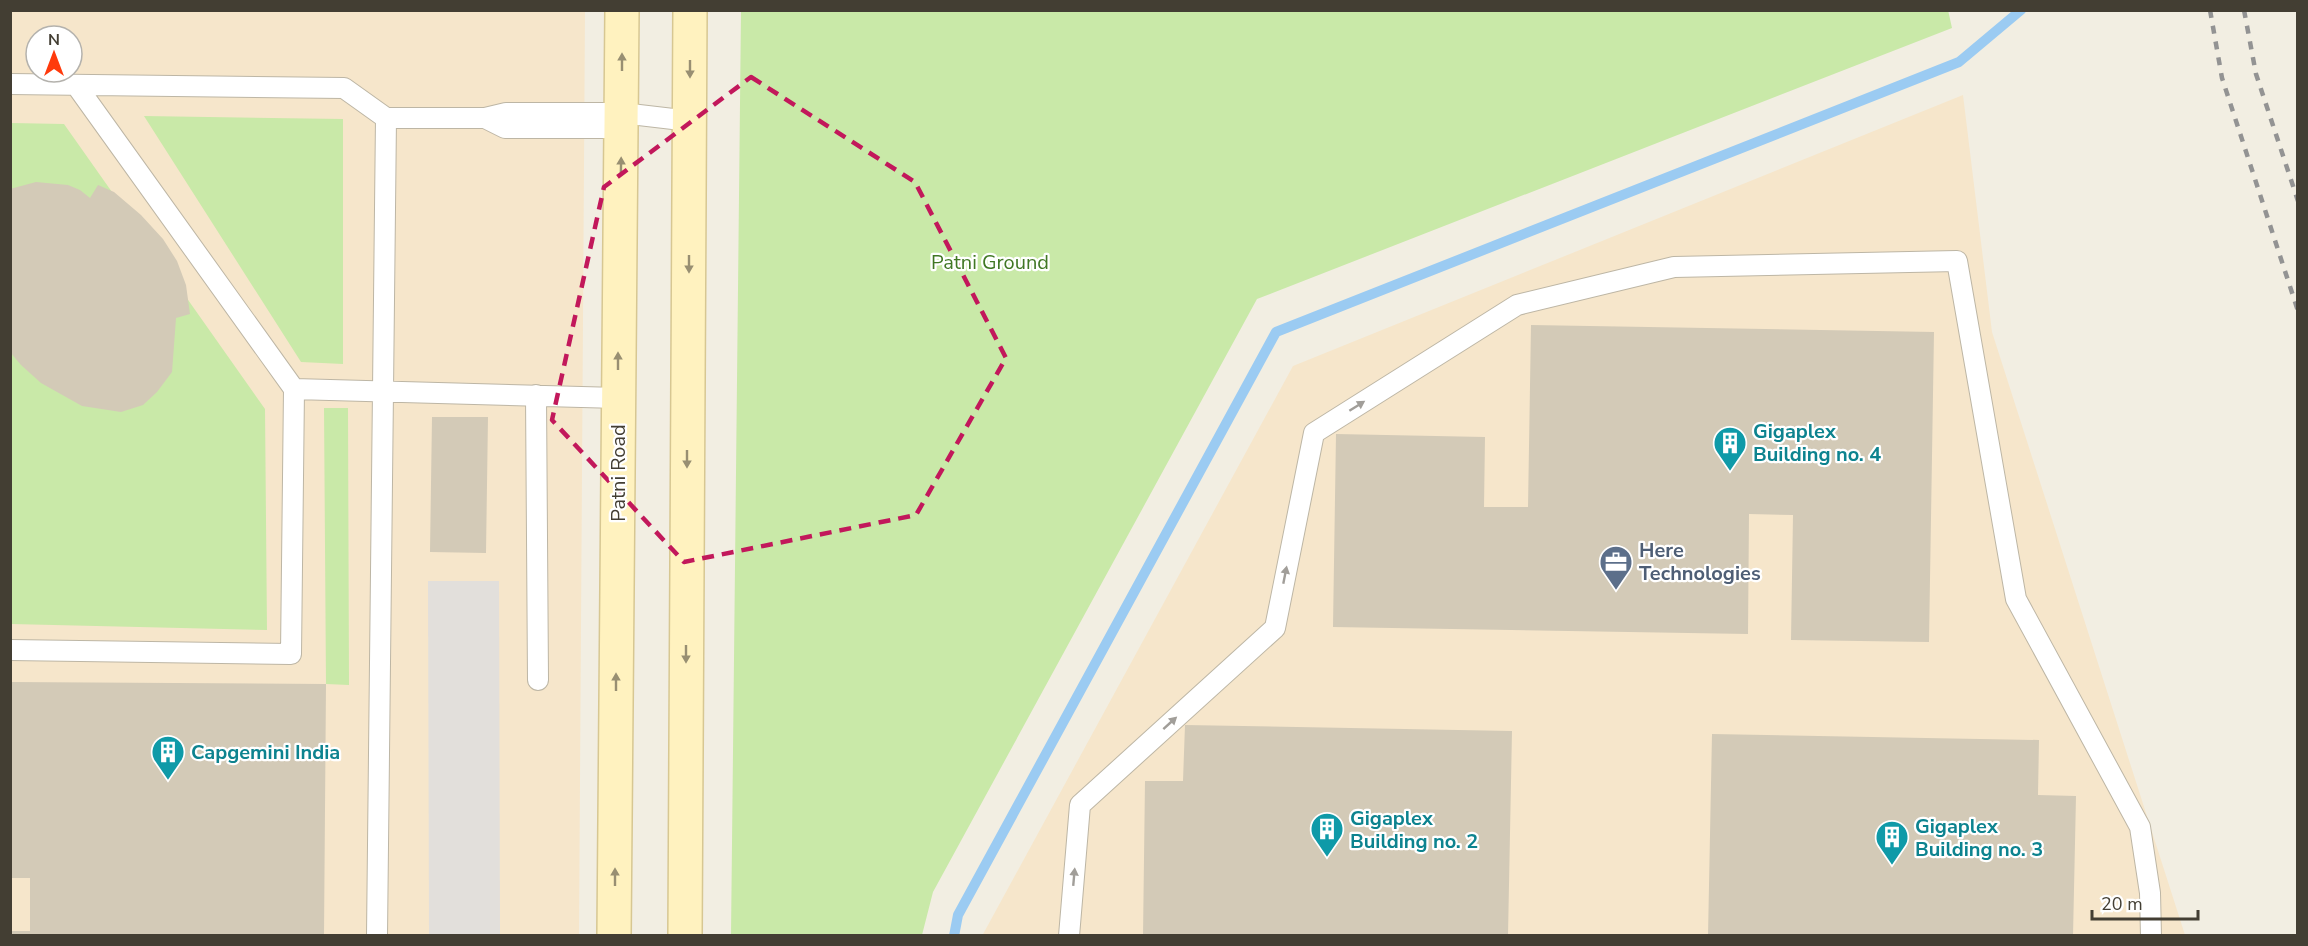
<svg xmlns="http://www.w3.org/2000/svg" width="2308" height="946" font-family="'Nunito Sans',sans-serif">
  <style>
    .commercial { fill: #f6e6cb; fill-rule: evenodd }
    .green { fill: #c9e9a8 }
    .parking { fill: #e2dfdb }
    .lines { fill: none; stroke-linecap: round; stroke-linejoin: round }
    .stream { stroke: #9bcbf2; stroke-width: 10 }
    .building { fill: #d3cab7 }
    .lane-casing { stroke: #bdb6a5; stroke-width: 22 }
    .secondary-casing { stroke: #d7c792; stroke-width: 36 }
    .lane { stroke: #fff; stroke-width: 20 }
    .secondary { stroke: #fff2bf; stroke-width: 33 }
    .rail { stroke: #939393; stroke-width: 4.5; stroke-dasharray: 8 8; stroke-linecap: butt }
    .oneway { fill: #988f72 }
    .oneway2 { fill: #a19e99 }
    .marked { fill: none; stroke: #c2185b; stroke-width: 4.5; stroke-dasharray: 12 8; stroke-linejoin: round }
    .labels { text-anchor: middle; stroke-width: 4.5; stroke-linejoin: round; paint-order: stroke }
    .park-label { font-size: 20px; fill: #407724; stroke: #fff }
    .culture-label { font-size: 20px; font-weight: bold; fill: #0d838f; stroke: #fff; text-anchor: start }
    .street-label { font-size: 20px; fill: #433e33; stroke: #fff }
    .service-label { font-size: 20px; font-weight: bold; fill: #4e5e75; stroke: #fff; text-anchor: start }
  </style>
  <rect width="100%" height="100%" fill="#f2eee2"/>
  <path class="commercial" d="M10 11H585L579 935H11ZM36 36H72V72H36Z
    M1963 95 1992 332 2185 935 982 936 1293 366Z"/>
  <path class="green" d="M741 11 1948 10 1952 28 1257 299 933 892 922 935 731 936Z
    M144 116 343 119V364L301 362Z
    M11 123 64 124 265 409 267 630 11 624Z
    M324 408H348L349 685 326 684Z"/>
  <path class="parking" d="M428 581H499L500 934H429Z"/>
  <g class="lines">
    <path class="stream" d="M954 936 958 915 1276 332 1959 62 2021 10"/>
  </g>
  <path class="building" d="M36 182 68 185 80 190 90 198 98 185 114 192 141 215 163 239 177 261 186 285 190 314 176 318 172 372 157 392 143 405 121 412 82 406 41 383 21 365 10 352V189Z
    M1531 325 1934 332 1929 642 1791 640 1793 515 1749 514 1748 634 1333 627 1336 434 1485 437 1484 507H1528Z
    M432 417H488L486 553 430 552Z
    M10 682 326 684 324 936H10V931H30V878H10Z
    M1185 725 1512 731 1508 936H1143L1145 781H1183Z
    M1712 734 2039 740 2038 795 2076 796 2073 936H1708Z"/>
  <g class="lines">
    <g class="lane-casing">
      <path id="lane" d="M10 84 344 88 386 118H485
        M76 85 294 389 618 398
        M622 128H505L485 118 506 113H622L690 121
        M536 395 538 680
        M10 650 291 654 294 389
        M377 936 386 118
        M1069 936 1080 805 1275 628 1314 433 1517 305 1674 267 1957 261 2016 599 2140 827 2150 893 2151 936"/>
    </g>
    <g class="secondary-casing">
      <path id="secondary" d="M614 936 622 10
        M685 936 690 10"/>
    </g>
    <use href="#lane" class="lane"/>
    <use href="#secondary" class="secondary"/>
    <path class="rail" d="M2210 10 2222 78 2298 311
      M2244 10 2256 74 2298 201"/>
  </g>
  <defs><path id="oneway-solid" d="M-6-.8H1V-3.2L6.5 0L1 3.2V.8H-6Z" transform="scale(1.5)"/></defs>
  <g class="oneway">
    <use href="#oneway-solid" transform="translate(622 62) rotate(-90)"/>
    <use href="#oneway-solid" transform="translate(690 69) rotate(90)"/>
    <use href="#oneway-solid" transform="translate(621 166) rotate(-89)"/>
    <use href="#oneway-solid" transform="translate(689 264) rotate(90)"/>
    <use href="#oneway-solid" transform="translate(618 361) rotate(-90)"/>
    <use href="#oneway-solid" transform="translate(687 459) rotate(90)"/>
    <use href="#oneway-solid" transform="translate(686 654) rotate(90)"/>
    <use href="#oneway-solid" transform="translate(616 682) rotate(-90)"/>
    <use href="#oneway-solid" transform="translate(615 877) rotate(-90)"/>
  </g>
  <g class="oneway2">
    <use href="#oneway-solid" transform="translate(1357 406) rotate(-32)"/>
    <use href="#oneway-solid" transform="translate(1285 575) rotate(-79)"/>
    <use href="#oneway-solid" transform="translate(1170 723) rotate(-42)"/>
    <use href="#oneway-solid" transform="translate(1074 877) rotate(-85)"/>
  </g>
  <path class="marked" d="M751 77 915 182 1006 358 916 515 684 562 552 420 604 187Z"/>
  <defs>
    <g id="building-pin" transform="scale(1.725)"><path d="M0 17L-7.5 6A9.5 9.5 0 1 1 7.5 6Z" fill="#0f9aa8" stroke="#fff"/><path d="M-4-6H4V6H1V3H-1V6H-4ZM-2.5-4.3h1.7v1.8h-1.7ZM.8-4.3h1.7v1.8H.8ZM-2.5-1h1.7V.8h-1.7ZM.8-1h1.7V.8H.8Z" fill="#fff"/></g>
    <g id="office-pin" transform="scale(1.725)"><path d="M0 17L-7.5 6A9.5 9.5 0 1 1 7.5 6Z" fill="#5c6f8a" stroke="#fff"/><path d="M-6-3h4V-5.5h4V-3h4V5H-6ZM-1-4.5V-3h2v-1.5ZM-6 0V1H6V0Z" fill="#fff"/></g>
  </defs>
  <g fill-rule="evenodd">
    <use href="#building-pin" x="1730" y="443"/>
    <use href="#office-pin" x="1616" y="562"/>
    <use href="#building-pin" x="168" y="752"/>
    <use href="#building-pin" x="1327" y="829"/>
    <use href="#building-pin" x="1892" y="837"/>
  </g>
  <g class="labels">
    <g class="park-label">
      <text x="990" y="269">Patni Ground</text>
    </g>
    <g class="culture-label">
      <text x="1753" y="438">Gigaplex<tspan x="1753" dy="23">Building no. 4</tspan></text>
      <text x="191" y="759">Capgemini India</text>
      <text x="1350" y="825">Gigaplex<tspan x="1350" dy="23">Building no. 2</tspan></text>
      <text x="1915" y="833">Gigaplex<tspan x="1915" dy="23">Building no. 3</tspan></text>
    </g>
    <g class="street-label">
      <text transform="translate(618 473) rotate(-90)" y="7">Patni Road</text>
    </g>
    <g class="service-label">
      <text x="1639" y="557">Here<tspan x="1639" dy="23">Technologies</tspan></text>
    </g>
  </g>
  <rect width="2308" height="946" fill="none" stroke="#433e33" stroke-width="24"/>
  <g transform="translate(54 54)"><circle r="28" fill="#ffffff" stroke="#b4b2ad" stroke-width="1.5"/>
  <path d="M0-4.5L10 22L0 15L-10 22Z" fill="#ff3a0c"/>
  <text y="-9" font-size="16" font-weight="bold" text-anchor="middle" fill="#433e33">N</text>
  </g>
  <path d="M2092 910v9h106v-9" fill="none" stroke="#433e33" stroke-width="3"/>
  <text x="2101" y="910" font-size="18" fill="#433e33" stroke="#ffffff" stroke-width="4.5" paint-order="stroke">20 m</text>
</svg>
